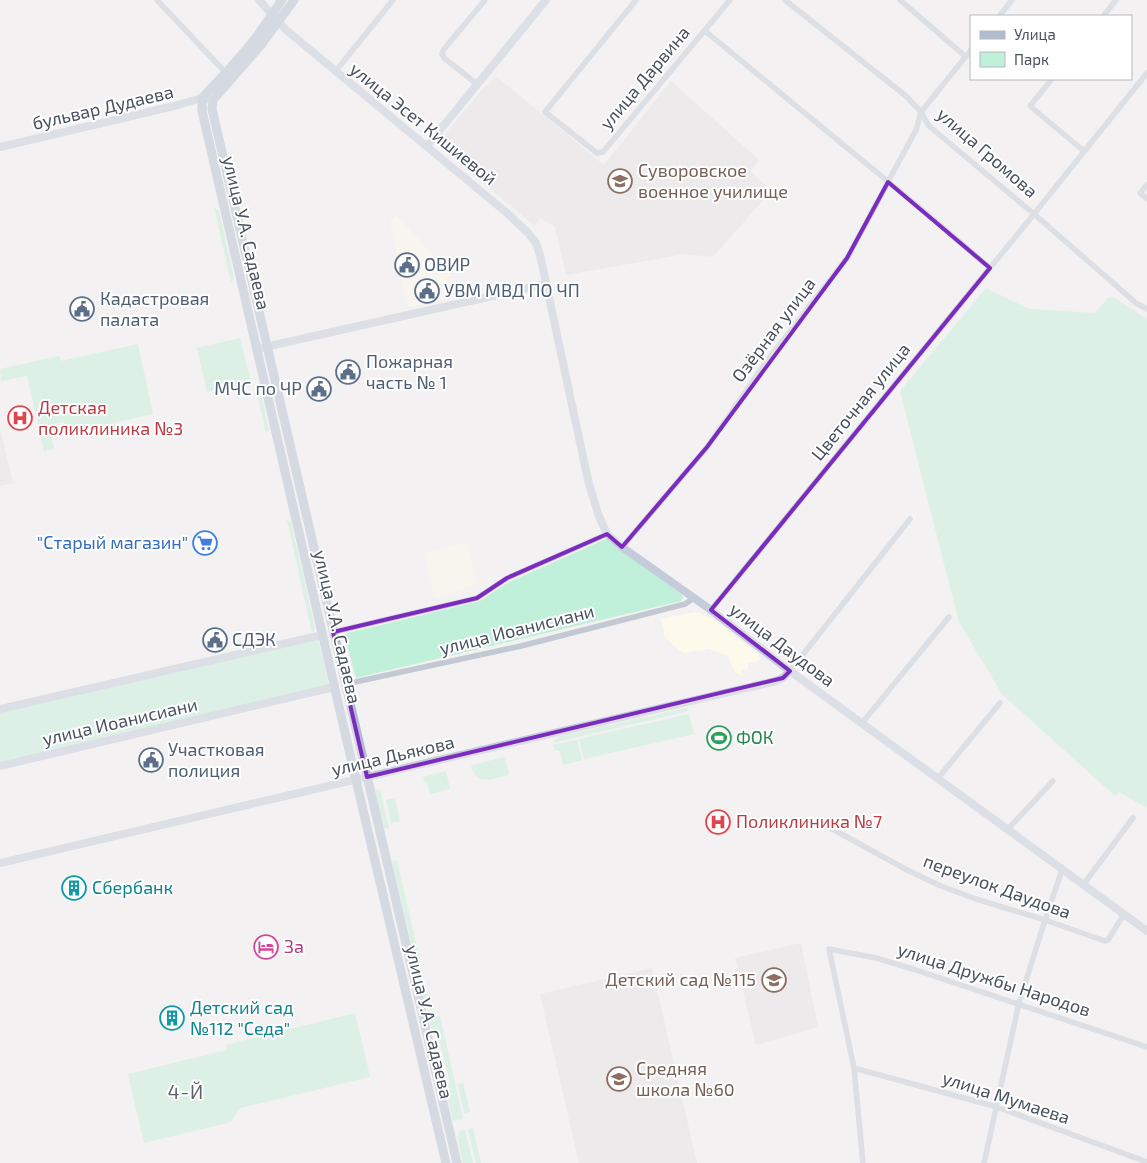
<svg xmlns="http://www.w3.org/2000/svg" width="1147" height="1163" font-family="'Exo 2',sans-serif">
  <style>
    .commercial { fill: #fdfaeb }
    .education { fill: #e4e2e3 }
    .green { fill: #c0f0d9 }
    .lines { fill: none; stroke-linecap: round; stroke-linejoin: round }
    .street { stroke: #c2c9d3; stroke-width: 5.5 }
    .secondary { stroke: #c4cbda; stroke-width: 8 }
    .primary { stroke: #b0bcd0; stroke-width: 9 }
    .marked { fill: none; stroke: #7b2cbf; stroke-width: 4; stroke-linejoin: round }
    .labels { text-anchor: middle; stroke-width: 4; stroke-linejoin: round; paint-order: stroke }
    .street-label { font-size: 18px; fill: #48515f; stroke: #fff }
    .education-label { font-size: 18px; fill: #785e54; stroke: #fff; text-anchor: start }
    .service-label { font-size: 18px; fill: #4e5e75; stroke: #fff; text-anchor: start }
    .health-label { font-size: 18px; fill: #be3a42; stroke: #fff; text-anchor: start }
    .shop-label { font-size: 18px; fill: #366cbe; stroke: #fff; text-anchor: end }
    .leisure-label { font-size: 18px; fill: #27864d; stroke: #fff; text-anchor: start }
    .culture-label { font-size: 18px; fill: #0d838f; stroke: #fff; text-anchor: start }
    .hotel-label { font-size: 18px; fill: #b23c85; stroke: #fff; text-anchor: start }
    .neighbourhood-label { font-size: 19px; letter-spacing: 1px; fill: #5d6066; stroke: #fff }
  </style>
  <rect width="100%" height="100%" fill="#f3f1f1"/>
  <path class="commercial" d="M395 215 409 228 461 287 462 295 414 307H408L390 222Z
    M467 543 477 584 434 599 425 552Z
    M696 612 713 619 759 655 760 661 748 663V668L741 670 742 676 734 671 728 656 709 649 683 653 665 638 661 619Z"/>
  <path class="education" d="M496 76 604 165 671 81 759 160 750 171 771 191 713 257 685 254 566 275 555 227 540 218 535 226 440 148V140L486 85H488Z
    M0 428 13 483 0 486Z
    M801 943 818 1027 756 1045 735 958Z
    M652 968 697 1163H579L540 994Z"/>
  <path class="green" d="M214 207 219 211 234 278 231 282Z
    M986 288 1029 309 1095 313 1108 298 1113 297 1147 319V808L1119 792 1115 796 1002 694 959 622 900 391Z
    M240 338 251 382 207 392 197 348Z
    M138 344 153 414 72 432 71 427 67 425 63 422 49 425 54 449 44 451 27 376 1 381 0 369 59 356 61 361Z
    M256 388 260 390 269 430 266 433Z
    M287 520 291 522 315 628 312 633Z
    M606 539 681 594 683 597 681 601 356 678 344 634 480 601 507 583Z
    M318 638 329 686 0 763V713Z
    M686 708 689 711 552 743 558 737Z
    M689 714 694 734 584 759 579 739Z
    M577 740 582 760 563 765 560 751 555 750 553 745Z
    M505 757 509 775C493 778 476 788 471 765Z
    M446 771 450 789 430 794 427 783H425L423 777Z
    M375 789 380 790 389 828 384 829Z
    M395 798 400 821 391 823 386 800Z
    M397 860 430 1005 425 1003 392 861Z
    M431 1010 433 1017 440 1016 463 1119 453 1121 445 1087 450 1083 438 1035 432 1033 428 1014Z
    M355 1013 370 1077 240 1108 231 1122 144 1143 128 1074 227 1050 226 1045Z
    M463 1083 470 1112 464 1113 458 1084Z
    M473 1128 481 1163H476L468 1129Z
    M465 1130 473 1163H463L457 1136 460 1131Z"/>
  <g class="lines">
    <path class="street" d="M157 0 226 73
      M636 0 545 112 597 153 603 152 730 0
      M785 0 906 96 921 112 929 126 1034 214 1136 303 1147 309
      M900 0 965 56
      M999 16 1012 0
      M1103 16 1116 0
      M705 31 925 212 990 268
      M335 72 393 0
      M1052 79 1030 106 1084 151
      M477 84 444 58 442 54 444 49 485 0
      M1147 185 1140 193 1147 199
      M622 547 707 447 767 361 847 258 916 130 921 112 971 50
      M711 610 1034 214 1147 73
      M333 632 477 598 507 578 607 534
      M790 671 910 519
      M346 684 521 646 685 604 694 598
      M862 723 949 617
      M938 778 1000 703
      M825 825 909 871 941 886 976 899 1045 920 1105 941 1108 940 1124 914
      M1008 829 1053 781
      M1083 885 1133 818
      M854 1068 997 1107 1147 1162
      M863 1163 854 1068 829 949 876 958 913 969 1147 1047
      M984 1163 1019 1003 1045 920 1062 870"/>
    <path class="secondary" d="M259 0 285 29 507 213 529 234 536 243 540 255 588 480 598 514 607 534 622 547 711 610 790 671 1147 931
      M427 146 546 0
      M0 147 174 106 202 98 213 100
      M256 349 546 284
      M0 709 322 635
      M0 766 334 687
      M0 863 776 681 783 678 790 671"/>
    <path class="primary" d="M282 0 255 39 232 66 202 98V111L352 763 446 1163
      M294 0 261 45 213 100 212 109 457 1163"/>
  </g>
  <path d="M0 0H1147V1163H0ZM888 182 990 268 711 610 790 671 783 678 367 777 333 632 477 598 507 578 607 534 622 547 707 447 847 258Z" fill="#f3f1f1" fill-opacity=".55" fill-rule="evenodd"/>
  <path class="marked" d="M888 182 990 268 711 610 790 671 783 678 367 777 333 632 477 598 507 578 607 534 622 547 707 447 847 258Z"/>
  <defs>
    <g id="university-ring" transform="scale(1.25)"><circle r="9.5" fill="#fff" stroke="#8d6e63" stroke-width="1.5"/><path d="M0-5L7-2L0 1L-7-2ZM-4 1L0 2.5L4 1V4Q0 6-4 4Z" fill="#8d6e63"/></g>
    <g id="civic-ring" transform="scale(1.25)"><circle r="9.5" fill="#fff" stroke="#5c6f8a" stroke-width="1.5"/><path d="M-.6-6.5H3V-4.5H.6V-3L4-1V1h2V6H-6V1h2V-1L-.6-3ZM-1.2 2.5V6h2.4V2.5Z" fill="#5c6f8a"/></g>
    <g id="hospital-ring" transform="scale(1.25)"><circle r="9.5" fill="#fff" stroke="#e0444e" stroke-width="1.5"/><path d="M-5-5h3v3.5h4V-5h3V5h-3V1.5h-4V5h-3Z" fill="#e0444e"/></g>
    <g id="supermarket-ring" transform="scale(1.25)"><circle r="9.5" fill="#fff" stroke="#3f7fe0" stroke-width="1.5"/><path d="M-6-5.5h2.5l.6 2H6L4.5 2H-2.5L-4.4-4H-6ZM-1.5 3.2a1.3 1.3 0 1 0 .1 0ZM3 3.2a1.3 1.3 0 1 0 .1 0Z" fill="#3f7fe0"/></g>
    <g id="stadium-ring" transform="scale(1.25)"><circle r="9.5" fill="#fff" stroke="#2e9e5b" stroke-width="1.5"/><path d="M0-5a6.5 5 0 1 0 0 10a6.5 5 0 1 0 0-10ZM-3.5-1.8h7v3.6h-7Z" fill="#2e9e5b"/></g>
    <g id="building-ring" transform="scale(1.25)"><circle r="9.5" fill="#fff" stroke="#0f9aa8" stroke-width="1.5"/><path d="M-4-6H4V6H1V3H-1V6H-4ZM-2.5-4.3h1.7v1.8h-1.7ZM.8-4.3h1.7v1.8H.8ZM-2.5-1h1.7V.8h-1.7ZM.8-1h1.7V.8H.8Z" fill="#0f9aa8"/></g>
    <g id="hotel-ring" transform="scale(1.25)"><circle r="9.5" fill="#fff" stroke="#d1479c" stroke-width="1.5"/><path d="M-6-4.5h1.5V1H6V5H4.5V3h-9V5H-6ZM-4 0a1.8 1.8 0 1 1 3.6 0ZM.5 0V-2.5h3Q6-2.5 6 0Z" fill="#d1479c"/></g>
    <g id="school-ring" transform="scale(1.25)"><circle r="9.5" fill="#fff" stroke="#8d6e63" stroke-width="1.5"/><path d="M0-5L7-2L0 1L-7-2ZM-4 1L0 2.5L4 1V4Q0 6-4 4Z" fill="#8d6e63"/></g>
  </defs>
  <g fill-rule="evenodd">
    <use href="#university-ring" x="620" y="181"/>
    <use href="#civic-ring" x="407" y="265"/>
    <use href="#civic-ring" x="427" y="291"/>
    <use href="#civic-ring" x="82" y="309"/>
    <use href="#civic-ring" x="348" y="372"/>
    <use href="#civic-ring" x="319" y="389"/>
    <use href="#hospital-ring" x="20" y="418"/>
    <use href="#supermarket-ring" x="205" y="543"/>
    <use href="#civic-ring" x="215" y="640"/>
    <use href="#stadium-ring" x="719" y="738"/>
    <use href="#civic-ring" x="151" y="760"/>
    <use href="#hospital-ring" x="718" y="822"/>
    <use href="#building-ring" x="74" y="888"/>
    <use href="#hotel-ring" x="266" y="947"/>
    <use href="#school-ring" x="774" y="980"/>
    <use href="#building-ring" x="172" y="1018"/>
    <use href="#school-ring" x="619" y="1079"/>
  </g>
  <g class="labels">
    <g class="street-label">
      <text transform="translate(645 78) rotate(-50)" y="6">улица Дарвина</text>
      <text transform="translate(103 108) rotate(-13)" y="6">бульвар Дудаева</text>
      <text transform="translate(423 124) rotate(39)" y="6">улица Эсет Кишиевой</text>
      <text transform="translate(987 153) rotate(41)" y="6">улица Громова</text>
      <text transform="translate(246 233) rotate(77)" y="6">улица У.А. Садаева</text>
      <text transform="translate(774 330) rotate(-53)" y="6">Озёрная улица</text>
      <text transform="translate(861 402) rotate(-51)" y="6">Цветочная улица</text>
      <text transform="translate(337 627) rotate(77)" y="6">улица У.А. Садаева</text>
      <text transform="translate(517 630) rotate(-14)" y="6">улица Иоанисиани</text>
      <text transform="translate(782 645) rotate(37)" y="6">улица Даудова</text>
      <text transform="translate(120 722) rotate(-13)" y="6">улица Иоанисиани</text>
      <text transform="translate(393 756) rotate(-13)" y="6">улица Дьякова</text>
      <text transform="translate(997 887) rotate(20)" y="6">переулок Даудова</text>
      <text transform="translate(994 980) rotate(18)" y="6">улица Дружбы Народов</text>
      <text transform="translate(429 1022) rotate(77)" y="6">улица У.А. Садаева</text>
      <text transform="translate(1006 1098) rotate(18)" y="6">улица Мумаева</text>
    </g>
    <g class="education-label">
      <text x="638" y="177">Суворовское<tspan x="638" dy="21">военное училище</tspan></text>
      <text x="756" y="986" text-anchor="end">Детский сад №115</text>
      <text x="636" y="1075">Средняя<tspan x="636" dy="21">школа №60</tspan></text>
    </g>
    <g class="service-label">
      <text x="424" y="271">ОВИР</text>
      <text x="444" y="297">УВМ МВД ПО ЧП</text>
      <text x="100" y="305">Кадастровая<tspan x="100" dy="21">палата</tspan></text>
      <text x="366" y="368">Пожарная<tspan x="366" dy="21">часть № 1</tspan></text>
      <text x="302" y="395" text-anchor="end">МЧС по ЧР</text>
      <text x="232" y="646">СДЭК</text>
      <text x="168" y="756">Участковая<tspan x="168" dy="21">полиция</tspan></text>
    </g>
    <g class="health-label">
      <text x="38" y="414">Детская<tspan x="38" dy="21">поликлиника №3</tspan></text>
      <text x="736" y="828">Поликлиника №7</text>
    </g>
    <g class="shop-label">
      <text x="188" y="549">"Старый магазин"</text>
    </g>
    <g class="leisure-label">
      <text x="736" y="744">ФОК</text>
    </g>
    <g class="culture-label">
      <text x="92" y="894">Сбербанк</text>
      <text x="190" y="1014">Детский сад<tspan x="190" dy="21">№112 "Седа"</tspan></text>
    </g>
    <g class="hotel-label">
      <text x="284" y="953">За</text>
    </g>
    <g class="neighbourhood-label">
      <text x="186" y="1099">4-Й</text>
    </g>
  </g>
  <rect x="970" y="15" width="162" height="65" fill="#ffffff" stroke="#b6b9bf"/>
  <rect x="980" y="31" width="25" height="8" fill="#b0bcd0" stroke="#b6b9bf"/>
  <text x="1014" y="40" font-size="15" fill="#48515f">Улица</text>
  <rect x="980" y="52" width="25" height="15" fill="#c0f0d9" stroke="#b6b9bf"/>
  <text x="1014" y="65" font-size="15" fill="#48515f">Парк</text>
</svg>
